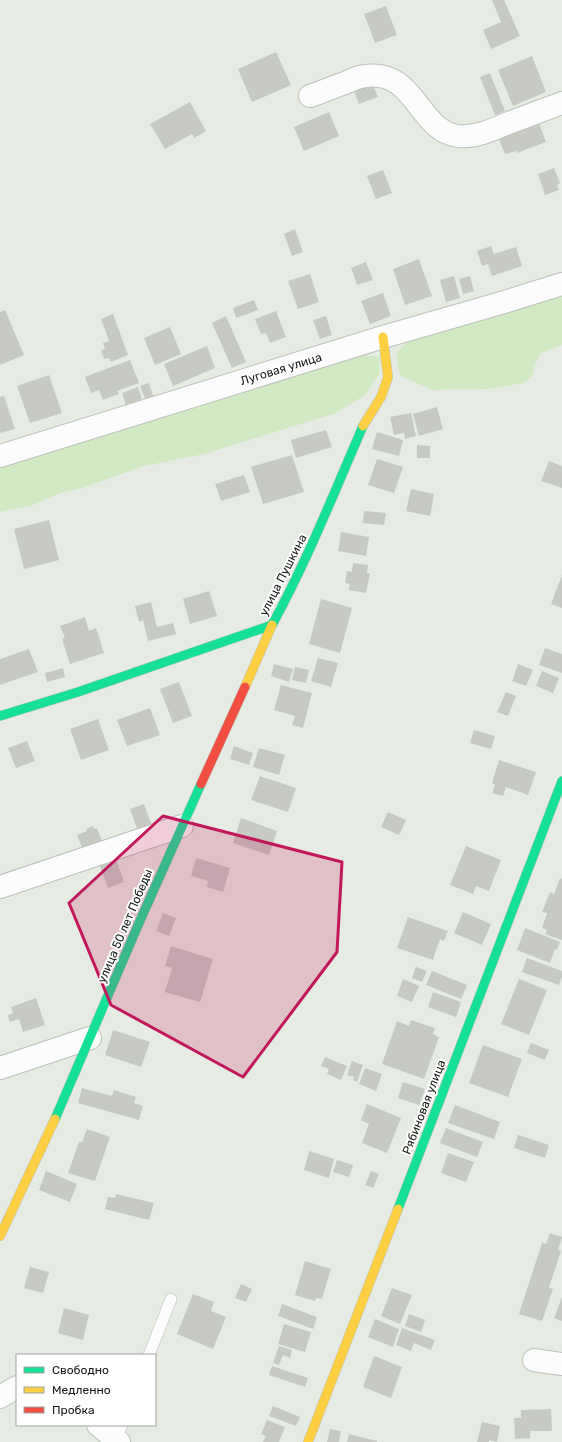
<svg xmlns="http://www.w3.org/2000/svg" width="562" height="1442" font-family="Rubik,sans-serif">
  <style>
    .green { fill: #d2eac4 }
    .building { fill: #c6cac3 }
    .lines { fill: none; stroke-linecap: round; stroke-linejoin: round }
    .lane-casing { stroke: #bdc2bb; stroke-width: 12 }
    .street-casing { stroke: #bdc2bb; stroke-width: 24 }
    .fast-casing { stroke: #bdc2bb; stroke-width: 10 }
    .slow-casing { stroke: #bdc2bb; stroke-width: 10 }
    .jam-casing { stroke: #bdc2bb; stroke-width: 10 }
    .lane { stroke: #fbfcfb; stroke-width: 11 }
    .street { stroke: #fbfcfb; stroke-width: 22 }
    .fast { stroke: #16e098; stroke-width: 9 }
    .slow { stroke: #ffcf43; stroke-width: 9 }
    .jam { stroke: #f24e42; stroke-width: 9 }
    .marked { fill: #c2185b; fill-opacity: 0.2; stroke: #c2185b; stroke-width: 3; stroke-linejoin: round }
    .labels { text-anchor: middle; stroke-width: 4; stroke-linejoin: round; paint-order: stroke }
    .street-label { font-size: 12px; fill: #141812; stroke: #fff }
  </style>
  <rect width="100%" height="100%" fill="#e6ece3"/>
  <path class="green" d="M562 293V345L541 353 536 361 532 376 524 383 489 389 433 390 401 376 397 364V352L409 340Z
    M358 354 380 357 379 374 365 395 336 413 204 454 144 466 82 488 60 493 31 506 0 512V464Z"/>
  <path class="building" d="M492 0H504L520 36 491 49 483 30 501 22Z
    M386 6 397 35 375 43 364 14Z
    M276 52 291 85 252 102 238 69Z
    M532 56 546 92 513 106 498 70Z
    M490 73 505 111 495 115 480 77Z
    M372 83 378 97 359 104 354 91Z
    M190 102 206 131 194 138 192 134 165 149 150 124Z
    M329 112 339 136 304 151 294 127Z
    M539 123 546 142 517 153 516 151 505 154 498 137Z
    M554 168 560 183 557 185 559 190 545 195 538 174Z
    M383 170 392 193 376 199 367 176Z
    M295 229 303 252 292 256 284 234Z
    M491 246 494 254 516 247 522 266 492 276 488 264 482 266 477 251Z
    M419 259 432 296 405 305 393 269Z
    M366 262 373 280 357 285 351 268Z
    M310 274 319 302 298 309 288 281Z
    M454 276 460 298 446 302 440 280Z
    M470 276 474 291 463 294 459 279Z
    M383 293 391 316 370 324 361 301Z
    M254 300 258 310 236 318 233 308Z
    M5 310 24 355 0 365V312Z
    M276 311 286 337 270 343 266 333 261 334 255 319Z
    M113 314 128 355 111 362 109 358 104 359 101 350 105 349 103 343 109 341 101 319Z
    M226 316 246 362 232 368 212 323Z
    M326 316 332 335 320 339 313 320Z
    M170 327 181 354 155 365 144 338Z
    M207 346 215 368 173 386 164 364Z
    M130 360 139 383 117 391 119 394 103 400 99 390 91 393 85 377Z
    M49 375 62 413 30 423 17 386Z
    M149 383 154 398 146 401 140 386Z
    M138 387 142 399 126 405 122 393Z
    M4 396 15 429 0 433V397Z
    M437 407 443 429 419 436 413 414Z
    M411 413 416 436 405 439 404 433 394 435 390 417Z
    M326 430 332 447 296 458 291 440Z
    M377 432 403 440 399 456 372 449Z
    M417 445 430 446V458H417Z
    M292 455 304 492 263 504 251 467Z
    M377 459 403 467 394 493 368 485Z
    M549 461 562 466V488L541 481Z
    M244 475 250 492 221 501 215 484Z
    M411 489 434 494 430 516 406 511Z
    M364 511 386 513 384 525 363 523Z
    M49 520 59 560 24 569 14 529Z
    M341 532 369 537 366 556 338 551Z
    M353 563 368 565 367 573H370L366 593 349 590 350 584 345 583 347 571 352 572Z
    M562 575V608L551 604Z
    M209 591 217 616 190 624 183 599Z
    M321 599 352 608 340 653 309 644Z
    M151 602 157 627 173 623 176 634 148 641 143 620 139 622 135 606Z
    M85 617 89 631 96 628 104 653 70 664 62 639 65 638 60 626Z
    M545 648 562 654V673L539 665Z
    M29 649 38 672 0 685V659Z
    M318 658 338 663 331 687 311 681Z
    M274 664 293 669 289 682 271 676Z
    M518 664 533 670 526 686 512 681Z
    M295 667 309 670 306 683 292 680Z
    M63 668 65 677 47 682 45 673Z
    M542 671 559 678 553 693 536 686Z
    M179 682 192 716 173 723 160 689Z
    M281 685 312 693 303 728 292 725 295 716 274 710Z
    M506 692 516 696 508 716 497 712Z
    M150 708 160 735 127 746 117 720Z
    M98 719 109 750 81 760 70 729Z
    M474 730 495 736 491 749 470 743Z
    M27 741 35 761 16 768 8 748Z
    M234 746 253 753 249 765 230 759Z
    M259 748 285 755 279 775 253 767Z
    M499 760 536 772 528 795 506 787 503 796 492 793 495 785 492 783Z
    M260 776 296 788 288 812 251 800Z
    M144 804 152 826 138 831 130 809Z
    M388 812 406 820 399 835 381 827Z
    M241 818 277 831 269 855 233 843Z
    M93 826 94 829 97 828 103 843 83 850 77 835 87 831 86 829Z
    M466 846 501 860 489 891 476 886 473 894 450 885Z
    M196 858 230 868 223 892 207 887 208 881 191 876Z
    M116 859 124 882 108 888 99 864Z
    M560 878 562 879V940L545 934 547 930 542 928 547 913 542 912 550 892 554 894Z
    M463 912 491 924 482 945 454 933Z
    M163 913 176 918 169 936 156 931Z
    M408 917 448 931 444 941 440 939 433 960 397 948Z
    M525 928 560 942 557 950 555 949 550 963 517 950Z
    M171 946 213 959 200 1002 165 992 172 968 165 966Z
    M527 958 562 971V977L559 985 522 972Z
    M416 967 427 971 422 982 412 978Z
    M432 971 467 985 461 999 426 985Z
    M403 979 419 986 412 1002 397 996Z
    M519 979 547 990 529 1035 501 1024Z
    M433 992 461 1002 456 1017 428 1007Z
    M36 998 45 1025 23 1032 19 1019 10 1022 8 1015 13 1013 11 1007Z
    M411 1020 435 1028 433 1034 439 1037 424 1079 382 1064 397 1021 409 1026Z
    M113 1030 150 1042 141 1067 105 1055Z
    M531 1043 549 1050 545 1060 527 1053Z
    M483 1045 522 1059 508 1097 469 1083Z
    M325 1057 347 1066 341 1080 327 1074 329 1069 321 1066Z
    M352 1061 363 1065 357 1082 353 1080 354 1077 347 1075Z
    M365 1068 382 1074 376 1091 359 1084Z
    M403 1082 425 1089 419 1105 398 1098Z
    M82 1088 112 1096 114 1090 136 1097 134 1103 143 1106 139 1120 78 1103Z
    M367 1104 401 1118 387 1153 362 1143 369 1124 361 1120Z
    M455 1105 500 1122 494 1139 448 1123Z
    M446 1128 483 1142 477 1157 440 1143Z
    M87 1129 110 1137 95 1181 68 1173 79 1142H82Z
    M518 1135 549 1145 545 1158 514 1148Z
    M309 1151 334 1159 329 1178 304 1170Z
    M448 1153 474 1162 466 1182 441 1173Z
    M337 1160 353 1165 349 1177 333 1172Z
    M46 1171 77 1184 70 1202 39 1190Z
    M371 1171 379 1174 373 1188 365 1185Z
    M116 1194 154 1203 149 1220 105 1209 108 1197 115 1198Z
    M550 1233 562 1237 558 1250 561 1251 549 1288 553 1289 542 1321 519 1314 542 1243 546 1244Z
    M305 1261 331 1269 322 1299 316 1298 315 1301 295 1295Z
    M30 1267 49 1272 43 1293 24 1288Z
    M241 1284 252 1289 246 1302 235 1298Z
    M392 1288 412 1295 400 1324 381 1316Z
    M193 1294 214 1302 211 1311 226 1317 213 1349 177 1334Z
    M562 1297V1321L554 1318Z
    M282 1304 317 1317 313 1329 278 1316Z
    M64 1308 89 1315 83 1340 58 1333Z
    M409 1314 425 1320 421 1332 405 1326Z
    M375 1319 399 1329 393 1347 368 1337Z
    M284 1324 311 1332 305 1352 278 1344Z
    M402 1328 435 1340 431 1350 414 1343 411 1351 396 1345Z
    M279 1346 292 1350 290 1358 283 1355 279 1365 273 1363Z
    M374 1356 402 1367 391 1398 363 1387Z
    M272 1366 308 1378 305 1387 269 1375Z
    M273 1406 300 1417 296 1426 269 1416Z
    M551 1409 552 1431H530V1438L515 1439 514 1418H521V1410Z
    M267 1420 285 1427 279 1442H263L266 1436 261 1434Z
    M482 1422 500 1426 497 1442 489 1440V1442H477Z
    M330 1429 341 1431 339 1442H327Z
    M349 1434 377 1441V1442H347Z"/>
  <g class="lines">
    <g class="lane-casing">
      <path id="lane" d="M149 1355 171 1299
        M116 1440 122 1425"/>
    </g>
    <g class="street-casing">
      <path id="street" d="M310 96C322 92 333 87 345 83 351 80 358 77 365 76 416 69 417 130 458 136 476 138 494 129 511 122 528 116 545 109 562 103
        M0 456 383 337 501 303 562 284
        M0 887 182 826
        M0 1068 90 1038
        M534 1360 562 1364
        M0 1397 17 1387
        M98 1425 119 1442"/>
    </g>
    <g class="fast-casing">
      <path id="fast" d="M0 716 78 692 272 625C307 561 334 493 363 426
        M55 1119 139 923 201 784
        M398 1209 562 781"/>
    </g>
    <g class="slow-casing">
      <path id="slow" d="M363 426 381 397 388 377 383 337
        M245 687 272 625
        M0 1236 55 1119
        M308 1442 398 1209"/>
    </g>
    <g class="jam-casing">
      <path id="jam" d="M201 784 245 687"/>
    </g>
    <use href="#lane" class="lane"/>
    <use href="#street" class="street"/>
    <use href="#fast" class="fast"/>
    <use href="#slow" class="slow"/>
    <use href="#jam" class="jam"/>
  </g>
  <path class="marked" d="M163 816 342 862 337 952 243 1077 111 1005 69 903Z"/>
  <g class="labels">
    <g class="street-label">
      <text transform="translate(281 369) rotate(-17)" y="4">Луговая улица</text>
      <text transform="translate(283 575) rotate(-63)" y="4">улица Пушкина</text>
      <text transform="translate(125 926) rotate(-67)" y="4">улица 50 лет Победы</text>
      <text transform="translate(424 1107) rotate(-69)" y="4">Рябиновая улица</text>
    </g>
  </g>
  <rect x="16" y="1354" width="140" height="72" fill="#ffffff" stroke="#a1a3a0"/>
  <rect x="24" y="1367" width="20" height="6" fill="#16e098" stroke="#a1a3a0"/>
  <text x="52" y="1374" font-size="12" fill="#141812">Свободно</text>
  <rect x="24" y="1387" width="20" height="6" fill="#ffcf43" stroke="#a1a3a0"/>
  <text x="52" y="1394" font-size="12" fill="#141812">Медленно</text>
  <rect x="24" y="1407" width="20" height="6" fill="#f24e42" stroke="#a1a3a0"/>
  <text x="52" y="1414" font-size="12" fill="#141812">Пробка</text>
</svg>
